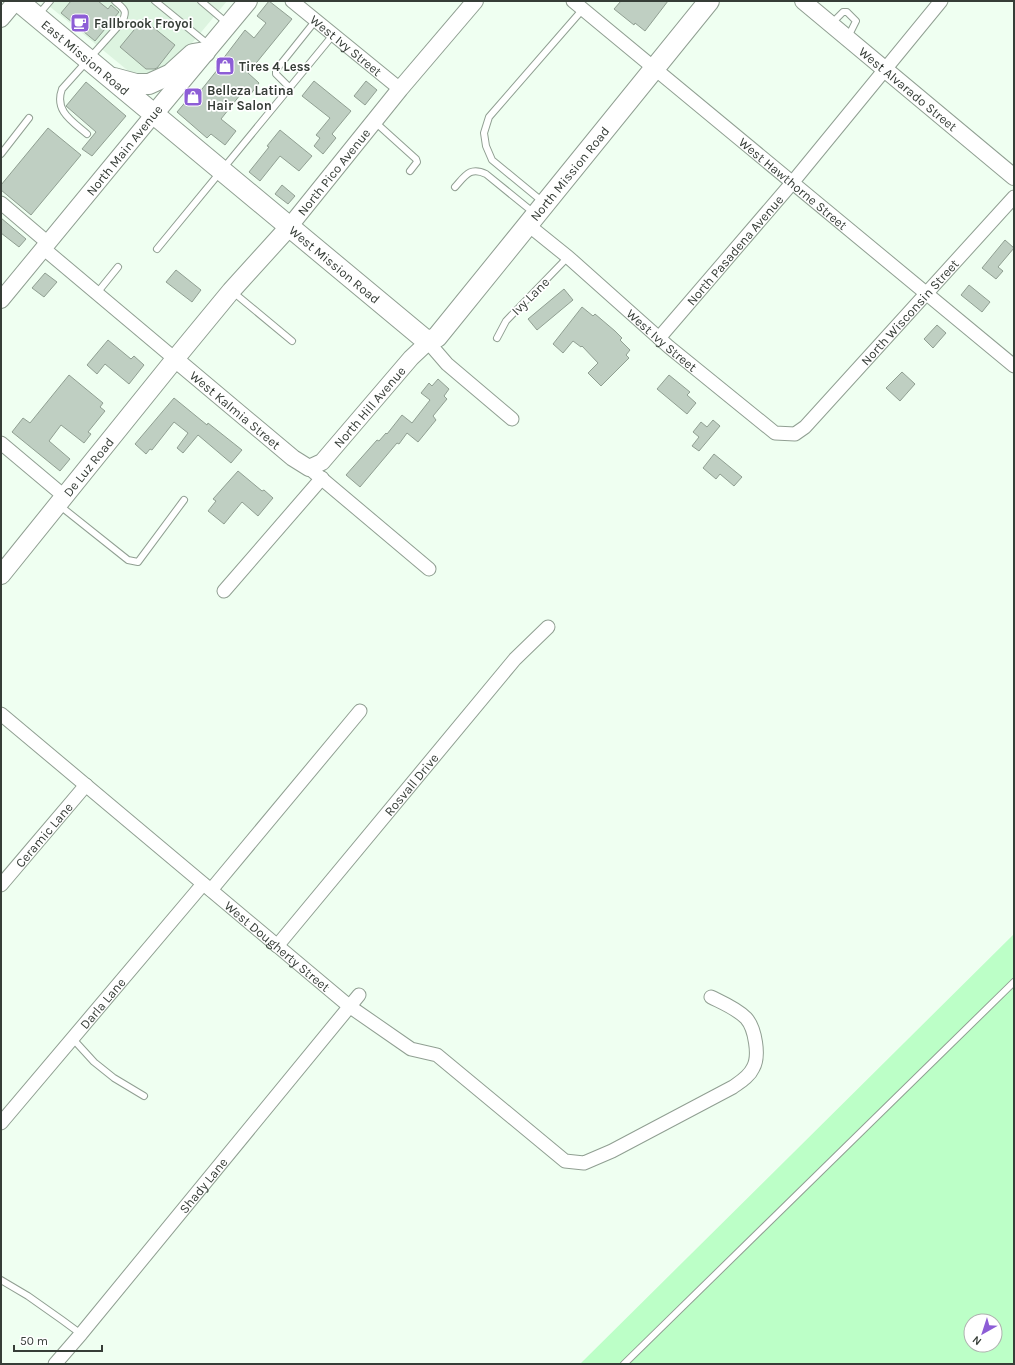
<svg xmlns="http://www.w3.org/2000/svg" width="1015" height="1365" font-family="Karla,sans-serif">
  <style>
    .built { fill: #ddf4e0 }
    .green { fill: #bcffc7; fill-rule: evenodd }
    .building { fill: #bfcfc2; stroke: #909f92 }
    .lines { fill: none; stroke-linecap: round; stroke-linejoin: round }
    .service-casing { stroke: #909f92; stroke-width: 8 }
    .minor-casing { stroke: #909f92; stroke-width: 15 }
    .tertiary-casing { stroke: #909f92; stroke-width: 18 }
    .secondary-casing { stroke: #909f92; stroke-width: 20 }
    .primary-casing { stroke: #909f92; stroke-width: 22 }
    .service { stroke: #fff; stroke-width: 6 }
    .minor { stroke: #fff; stroke-width: 13 }
    .tertiary { stroke: #fff; stroke-width: 16 }
    .secondary { stroke: #fff; stroke-width: 18 }
    .primary { stroke: #fff; stroke-width: 20 }
    .labels { text-anchor: middle; stroke-width: 3.5; stroke-linejoin: round; paint-order: stroke }
    .poi-label { font-size: 13px; font-weight: bold; fill: #363d37; stroke: #fff; text-anchor: start }
    .street-label { font-size: 13px; fill: #363d37; stroke: #fff }
  </style>
  <rect width="100%" height="100%" fill="#effff1"/>
  <path class="built" d="M43 1H227L168 72 137 78Z"/>
  <path class="green" d="M1014 934V1364H580ZM971 1321H995V1345H971Z"/>
  <path class="building" d="M71 1H98L108 9 111 5 119 12 95 41 61 13Z
    M269 1 292 19 248 73 259 83 250 95 244 90 221 119 236 131 225 145 211 134 207 138 177 112 194 92 198 94 218 69 216 68 245 30 254 38 266 23 257 16Z
    M621 1H668L645 31 635 23 634 25 614 9Z
    M143 19 175 45 157 68 154 69H146L120 47Z
    M314 81 351 111 332 134 336 138 323 154 314 146 320 138 316 135 330 118 302 96Z
    M366 81 377 90 365 105 354 96Z
    M86 82 126 116 92 156 82 149 96 132 66 106Z
    M48 128 81 155 31 215 1 190V185Z
    M280 130 312 156 299 171 280 156 260 181 249 172 269 147 267 146Z
    M282 185 295 196 288 204 275 194Z
    M1 218 26 239 19 247 1 233Z
    M1005 240 1014 248 998 267 1003 271 996 279 982 268Z
    M176 270 201 290 192 302 166 282Z
    M45 273 57 282 44 297 32 288Z
    M969 285 990 302 982 312 961 295Z
    M564 289 573 300 537 330 528 319Z
    M582 307 593 316 595 314 615 331 622 338 620 340 630 350 626 355 629 358 601 386 588 373 598 363 582 346 581 347 573 341 563 353 553 344Z
    M937 325 946 333 933 348 924 339Z
    M108 340 131 359 134 356 144 365 129 384 105 364 97 374 87 365Z
    M902 372 915 384 900 401 886 388Z
    M69 375 103 403 100 407 105 411 88 432 91 434 84 443 61 425 49 441 70 459 60 471 12 432 23 418 30 423Z
    M669 375 690 392 687 395 696 403 687 414 657 389Z
    M438 379 449 389 444 396 447 399 433 416 436 420 418 442 407 433 399 444 397 443 360 487 346 475 377 440 379 441 386 433 387 434 402 415 412 423 430 400 421 393 429 383 432 386Z
    M174 398 207 425 208 423 242 450 231 463 198 435 183 453 177 448 188 433 174 422 152 450 150 449 146 454 135 444Z
    M713 420 720 426 699 451 692 446 699 437 693 432 701 422 707 427Z
    M714 454 742 477 734 486 720 474 716 479 703 468Z
    M238 471 262 491 264 490 273 498 258 516 242 502 224 524 208 511 216 501 213 499Z"/>
  <g class="lines">
    <g class="service-casing">
      <path id="service" d="M155 1 209 45
        M201 1 227 23
        M38 15 50 1
        M831 24 843 12H847L856 21 848 37
        M290 88 276 74V70L316 20
        M375 122 416 159 417 162 410 171
        M87 134C72 121 54 111 62 89L122 22C128 10 124 9 115 1
        M1 154 29 118
        M455 187C465 176 470 166 486 174L534 213
        M543 202 492 160 486 146 484 133 489 117 583 9
        M157 249 333 35
        M233 292 292 341
        M97 293 118 267
        M497 338 506 321 568 257
        M59 505 128 560 138 562 184 500
        M73 1039 94 1062 114 1078 144 1096
        M1 1280 28 1296 62 1320 81 1334
        M624 1364 1014 982"/>
    </g>
    <g class="minor-casing">
      <g id="minor">
        <path id="s1" d="M292 1 400 89"/>
        <path id="s2" d="M573 1 1014 366"/>
        <path d="M1 203 48 243"/>
        <path id="s3" d="M527 224 568 257 669 347 775 433 795 434 805 427 1014 197"/>
        <path d="M43 248 175 359"/>
        <path id="s4" d="M659 338 792 183 941 1"/>
        <path d="M428 342 447 364 512 419"/>
        <path d="M1 443 64 496"/>
        <path d="M309 468 429 569"/>
        <path d="M224 591 322 478"/>
        <path id="s5" d="M1 714 349 1006 411 1049 437 1055 565 1161 584 1163 612 1151 733 1087C740 1082 749 1077 753 1068 760 1056 755 1028 746 1018 736 1008 723 1003 711 997"/>
        <path id="s6" d="M1 885 86 785"/>
        <path d="M211 890 360 711"/>
        <path id="s7" d="M277 946 515 659 548 627"/>
        <path id="s8" d="M1 1123 203 884"/>
        <path id="s9" d="M55 1364 81 1334 359 995"/>
      </g>
    </g>
    <g class="tertiary-casing">
      <g id="tertiary">
        <path id="s10" d="M803 1 1014 177"/>
        <path d="M1 19 16 1"/>
        <path id="s11" d="M289 227 400 89 475 1"/>
        <path d="M1 300 154 114"/>
        <path id="s12" d="M175 359 293 458 309 468 322 462 411 358 428 342"/>
      </g>
    </g>
    <g class="secondary-casing">
      <g id="secondary">
        <path d="M154 114 248 1"/>
        <path id="s13" d="M1 575 175 359 231 291 289 227"/>
      </g>
    </g>
    <g class="primary-casing">
      <g id="primary">
        <path id="s14" d="M18 1 428 342 437 337 709 1"/>
        <path d="M114 78 136 84H149L171 74 193 54 205 52"/>
      </g>
    </g>
    <use href="#service" class="service"/>
    <use href="#minor" class="minor"/>
    <use href="#tertiary" class="tertiary"/>
    <use href="#secondary" class="secondary"/>
    <use href="#primary" class="primary"/>
  </g>
  <defs>
    <g id="cafe-square" transform="scale(1)"><rect x="-9" y="-9" width="18" height="18" rx="4" fill="#8d5dd6" stroke="#fff"/><path d="M-5.5-4.5H6V0H3Q3 3.5 0 3.5H-2.5Q-5.5 3.5-5.5 0ZM3-3.2v2h1.7v-2ZM-6 4.5H4V6H-6Z" fill="#fff"/></g>
    <g id="shop-square" transform="scale(1)"><rect x="-9" y="-9" width="18" height="18" rx="4" fill="#8d5dd6" stroke="#fff"/><path d="M-5-2.5h2.3a2.7 3.5 0 0 1 5.4 0H5L5.5 6h-11ZM-1.5-2.5h3a1.5 2.3 0 0 0-3 0Z" fill="#fff"/></g>
  </defs>
  <g fill-rule="evenodd">
    <use href="#cafe-square" x="80" y="23"/>
    <use href="#shop-square" x="225" y="66"/>
    <use href="#shop-square" x="193" y="97"/>
  </g>
  <g class="labels">
    <g class="poi-label">
      <text x="94" y="28">Fallbrook Froyoi</text>
      <text x="239" y="71">Tires 4 Less</text>
      <text x="207" y="95">Belleza Latina<tspan x="207" dy="15">Hair Salon</tspan></text>
    </g>
    <g class="street-label">
      <text dy="5" stroke="none"><textPath href="#s1" startOffset="70">West Ivy Street</textPath></text>
      <text dy="5" stroke="none"><textPath href="#s14" startOffset="88">East Mission Road</textPath></text>
      <text dy="5" stroke="none"><textPath href="#s10" startOffset="137">West Alvarado Street</textPath></text>
      <text transform="translate(124 150) rotate(-51)" y="5">North Main Avenue</text>
      <text dy="5" stroke="none"><textPath href="#s11" startOffset="71">North Pico Avenue</textPath></text>
      <text dy="5" stroke="none"><textPath href="#s14" startOffset="754">North Mission Road</textPath></text>
      <text dy="5" stroke="none"><textPath href="#s2" startOffset="286">West Hawthorne Street</textPath></text>
      <text dy="5" stroke="none"><textPath href="#s4" startOffset="116">North Pasadena Avenue</textPath></text>
      <text dy="5" stroke="none"><textPath href="#s14" startOffset="412">West Mission Road</textPath></text>
      <text transform="translate(530 296) rotate(-45)" y="5">Ivy Lane</text>
      <text dy="5" stroke="none"><textPath href="#s3" startOffset="512">North Wisconsin Street</textPath></text>
      <text dy="5" stroke="none"><textPath href="#s3" startOffset="178">West Ivy Street</textPath></text>
      <text dy="5" stroke="none"><textPath href="#s12" startOffset="260">North Hill Avenue</textPath></text>
      <text dy="5" stroke="none"><textPath href="#s12" startOffset="79">West Kalmia Street</textPath></text>
      <text dy="5" stroke="none"><textPath href="#s13" startOffset="139">De Luz Road</textPath></text>
      <text dy="5" stroke="none"><textPath href="#s7" startOffset="210">Rosvall Drive</textPath></text>
      <text dy="5" stroke="none"><textPath href="#s6" startOffset="66">Ceramic Lane</textPath></text>
      <text dy="5" stroke="none"><textPath href="#s5" startOffset="361">West Dougherty Street</textPath></text>
      <text dy="5" stroke="none"><textPath href="#s8" startOffset="157">Darla Lane</textPath></text>
      <text dy="5" stroke="none"><textPath href="#s9" startOffset="232">Shady Lane</textPath></text>
    </g>
  </g>
  <rect width="1015" height="1365" fill="none" stroke="#363d37" stroke-width="4"/>
  <g transform="translate(983 1333) rotate(219)"><circle r="19" fill="#ffffff" stroke="#afb1af"/>
  <path d="M0-3L7 15L0 10L-7 15Z" fill="#8d5dd6"/>
  <text y="-6" font-size="11" font-weight="bold" text-anchor="middle" fill="#363d37">N</text>
  </g>
  <path d="M14 1345v6h88v-6" fill="none" stroke="#363d37" stroke-width="2"/>
  <text x="20" y="1345" font-size="12" fill="#363d37" stroke="#ffffff" stroke-width="3" paint-order="stroke">50 m</text>
</svg>
